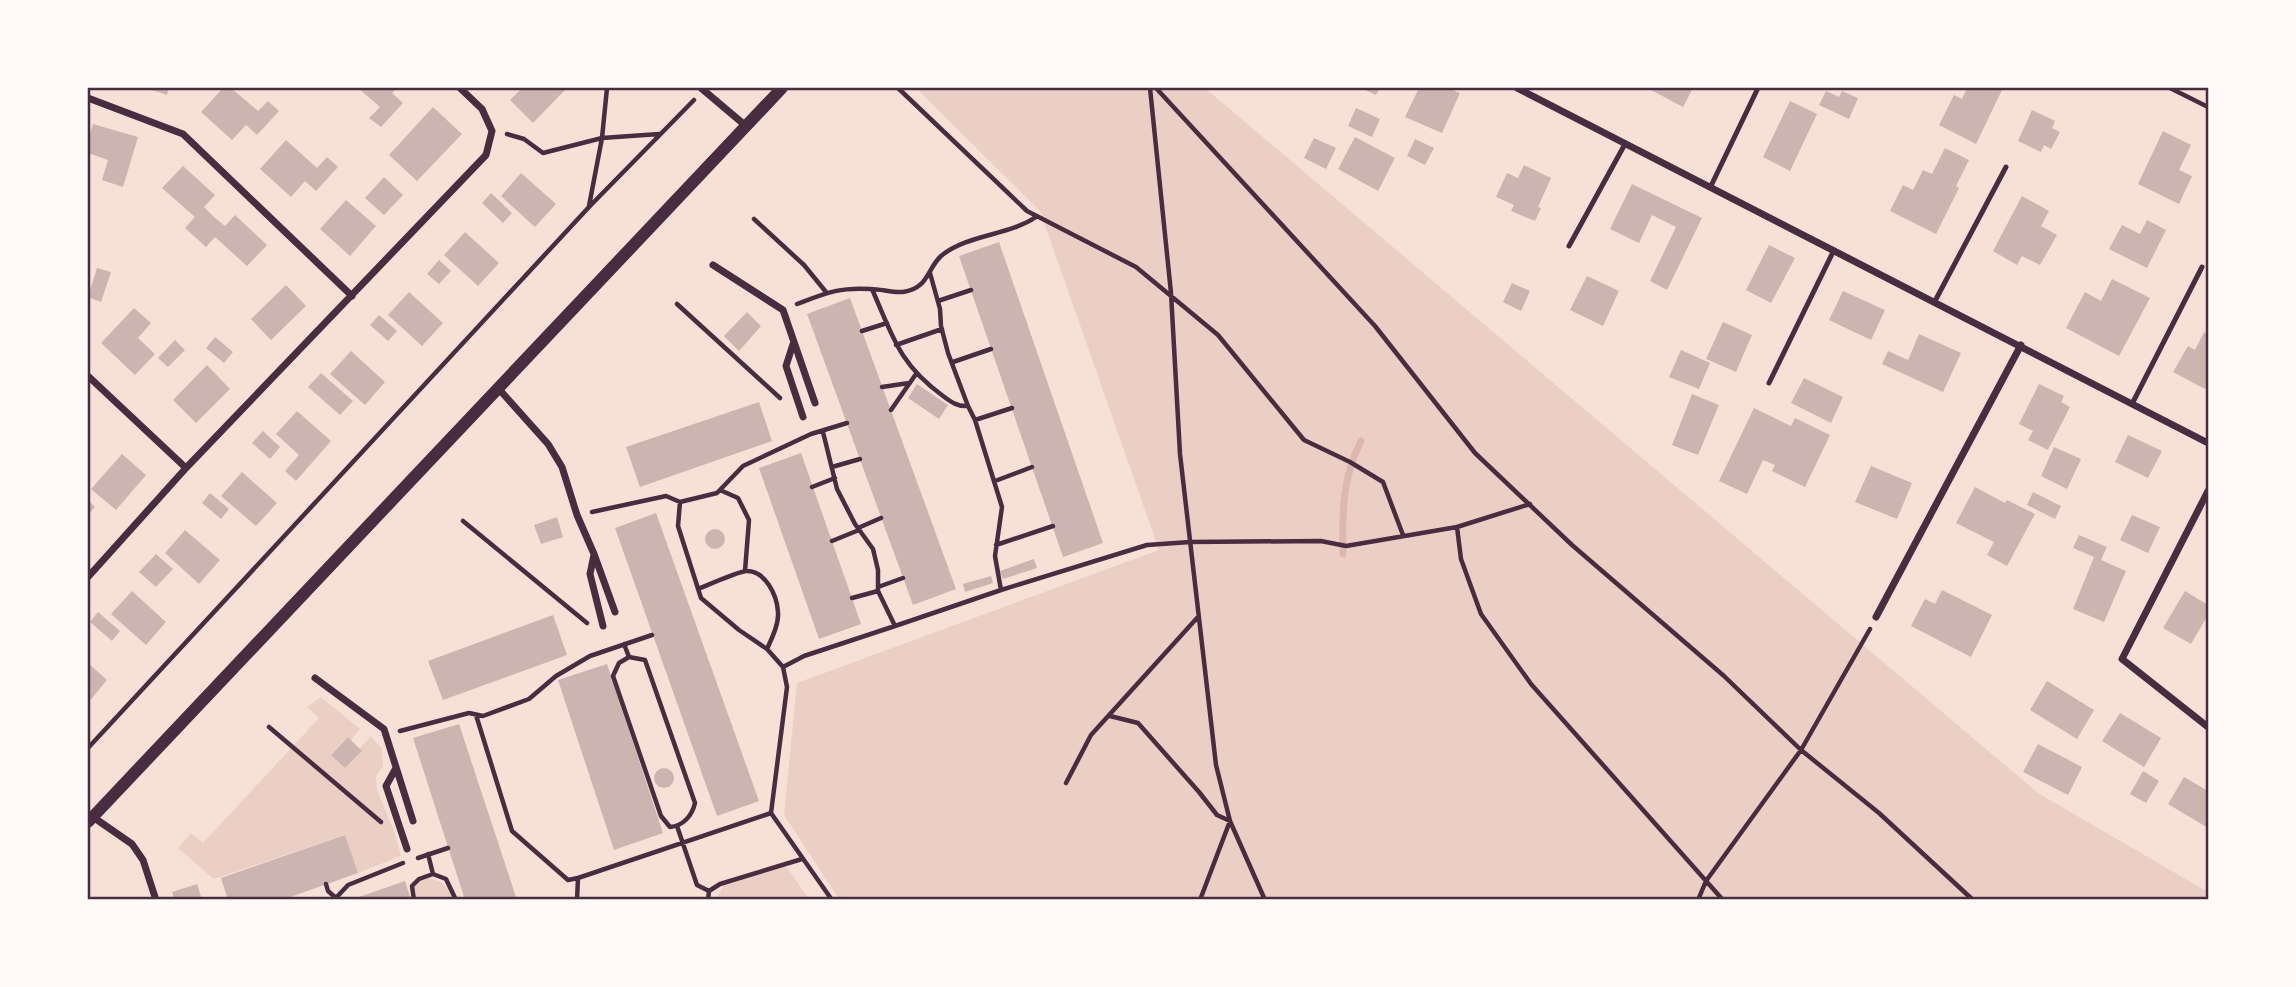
<svg xmlns="http://www.w3.org/2000/svg" width="2296" height="987" font-family="'DM Sans',sans-serif">
  <style>
    .green { fill: #ebcfc5 }
    .lines { fill: none; stroke-linecap: round; stroke-linejoin: round }
    .stream { stroke: #dcb8b0; stroke-width: 7 }
    .building { fill: #ccb4b1 }
    .path { stroke: #4a2c40; stroke-width: 4.5 }
    .service { stroke: #4a2c40; stroke-width: 5 }
    .minor { stroke: #4a2c40; stroke-width: 7 }
    .tertiary { stroke: #4a2c40; stroke-width: 12 }
    .neatline { fill: none; stroke: #4a2c40; stroke-width: 2.5 }
  </style>
  <rect width="100%" height="100%" fill="#f7e1d7"/>
  <path class="green" d="M916 88H1205L2038 793 2208 892V899H839L784 815 797 683 1159 550 1040 211Z
    M321 697 360 729 351 740 347 738 331 754 345 768 362 751 359 749 371 736 382 749 383 766 376 776 377 790 395 833 401 856 358 873 344 835 214 879 178 848 191 833 203 843 319 718 307 707Z
    M786 866 809 899 716 900 723 886Z
    M428 878C443 882 447 885 453 899H418L414 888 420 881Z"/>
  <g class="lines">
    <path class="stream" d="M1343 554C1342 514 1342 478 1361 441"/>
  </g>
  <path class="building" d="M146 88H169L167 95Z
    M223 88H231L258 111 268 101 279 111 257 135 246 125 232 140 201 112Z
    M358 88H397L392 93 403 103 381 127 369 118 380 107Z
    M522 88H567L533 123 510 100Z
    M1361 88H1380L1376 95Z
    M1419 88H1447L1460 93 1442 133 1405 117Z
    M1652 88H1693L1683 107 1651 90Z
    M1967 88H1996L2002 90 1976 144 1939 125 1954 95 1962 99Z
    M1826 91 1839 97 1842 91 1858 98 1849 119 1819 105Z
    M1790 101 1817 114 1790 171 1763 157Z
    M433 107 462 134 417 181 389 155Z
    M1356 108 1380 119 1372 137 1348 126Z
    M2032 110 2055 121 2052 128 2060 132 2051 149 2044 145 2041 152 2018 141Z
    M93 124 138 137 123 187 102 180 108 160 88 153V140Z
    M2163 131 2191 145 2179 170 2192 176 2179 204 2138 184Z
    M1355 137 1395 158 1378 191 1338 169Z
    M1314 138 1336 148 1326 169 1304 158Z
    M1415 139 1434 148 1425 165 1407 156Z
    M286 140 317 168 327 157 338 167 316 191 305 181 291 197 260 169Z
    M1945 148 1969 160 1956 186 1959 188 1936 234 1890 211 1903 185 1913 190 1923 170 1932 174Z
    M1524 165 1551 178 1538 207 1541 208 1535 221 1511 211 1514 205 1496 197 1507 173 1518 178Z
    M183 166 215 195 204 207 214 217 225 226 235 215 267 245 247 266 215 237 206 247 185 228 195 217 162 188Z
    M521 173 556 204 535 227 501 196Z
    M384 177 403 195 384 215 365 198Z
    M1632 184 1702 218 1667 290 1650 281 1676 227 1652 215 1639 243 1610 229Z
    M491 193 512 213 503 223 482 203Z
    M2022 196 2049 211 2041 226 2057 235 2040 265 2022 256 2017 265 1993 251Z
    M346 200 376 226 350 256 320 229Z
    M2147 220 2166 230 2147 268 2109 249 2122 225 2140 234Z
    M465 232 499 263 478 286 444 255Z
    M999 242 1103 543 1063 557 959 256Z
    M1769 245 1795 258 1771 303 1746 290Z
    M439 260 451 271 439 284 427 274Z
    M97 268 111 272 101 302 88 297Z
    M1587 276 1619 291 1603 326 1570 310Z
    M2112 279 2150 298 2119 356 2066 328 2085 292 2101 301Z
    M1512 283 1530 291 1521 311 1503 302Z
    M286 285 306 306 271 340 251 319Z
    M1843 291 1885 310 1871 340 1829 320Z
    M409 292 443 323 422 346 388 315Z
    M850 298 956 589 913 605 807 314Z
    M134 308 151 323 138 338 155 354 135 375 101 343Z
    M747 312 761 326 739 351 724 336Z
    M379 315 397 331 388 341 370 325Z
    M1723 322 1752 335 1736 372 1706 359Z
    M2204 332 2208 335V382L2205 389 2173 372 2188 346 2195 350Z
    M1919 334 1961 353 1943 392 1882 364 1888 351 1908 360Z
    M215 337 233 352 224 363 206 348Z
    M175 340 185 350 168 367 158 358Z
    M1681 350 1710 363 1699 389 1669 377Z
    M351 351 385 382 365 405 330 374Z
    M207 365 230 389 196 423 173 400Z
    M321 373 353 401 340 415 308 387Z
    M1804 378 1843 397 1831 423 1791 403Z
    M917 384 948 405 939 419 908 398Z
    M2039 384 2064 396 2061 402 2070 407 2048 450 2028 440 2033 431 2019 424Z
    M1692 394 1719 405 1698 455 1672 445Z
    M759 402 772 441 640 487 626 447Z
    M1754 408 1791 426 1795 418 1830 435 1805 487 1772 471 1775 465 1763 460 1747 494 1719 481Z
    M297 411 331 441 296 481 285 471 299 455 276 434Z
    M263 431 280 447 270 459 252 443Z
    M2128 435 2162 451 2148 478 2115 462Z
    M2054 447 2081 459 2067 489 2041 476Z
    M801 453 861 624 819 639 759 468Z
    M122 454 146 475 116 510 91 489Z
    M1871 466 1912 483 1897 519 1855 502Z
    M242 472 277 503 256 526 221 496Z
    M1975 487 2005 503 2007 500 2035 514 2007 566 1987 555 1994 542 1956 523Z
    M2033 492 2061 506 2055 519 2027 505Z
    M210 493 229 509 221 519 202 503Z
    M88 500 95 507 88 515Z
    M656 513 759 801 717 816 615 528Z
    M2132 515 2160 527 2148 553 2120 540Z
    M557 517 563 537 541 544 534 525Z
    M705 539a10 10 0 1 1 20 0a10 10 0 1 1-20 0Z
    M185 530 220 560 199 584 165 553Z
    M2079 535 2107 547 2101 560 2126 571 2104 622 2073 609 2094 557 2073 548Z
    M156 554 173 569 156 587 139 572Z
    M1034 559 1037 568 1003 579 1000 571Z
    M991 576 993 583 965 592 963 584Z
    M1942 590 1992 615 1971 657 1911 626 1925 599 1935 604Z
    M132 591 166 622 146 645 111 614Z
    M2185 591 2208 605V615L2191 644 2163 628Z
    M98 612 120 631 112 641 90 622Z
    M553 615 567 655 443 700 428 661Z
    M88 663 107 680 88 703Z
    M607 664 663 833 614 850 558 680Z
    M2047 681 2094 710 2077 739 2030 710Z
    M2120 713 2161 738 2144 767 2102 741Z
    M459 724 517 900H465L413 738Z
    M348 737 362 751 345 768 331 755Z
    M2038 744 2082 767 2068 795 2023 772Z
    M654 778a10 10 0 1 1 20 0a10 10 0 1 1-20 0Z
    M2143 771 2159 781 2146 803 2130 794Z
    M2184 777 2208 791V828L2168 804Z
    M345 835 358 873 282 900H228L221 878Z
    M405 881 411 900H360L359 897Z
    M197 884 202 900H175L172 892Z"/>
  <g class="lines">
    <path class="path" d="M898 88 1027 211 1136 267 1218 335 1304 440 1350 462 1383 482 1403 535
      M1150 88 1171 293 1180 454 1216 765 1230 821 1265 900
      M1156 88 1375 326 1475 453 1572 545 1724 676 1801 750 1879 813 1973 900
      M2170 88 2208 107
      M507 134 524 139 543 153 602 138 659 134
      M589 206 602 138 607 88
      M754 219 804 265 826 292
      M872 289C893 337 899 364 943 396 951 402 958 407 968 406
      M938 301 971 290
      M677 304 780 398
      M797 304C826 293 839 287 871 289 881 289 893 293 903 292 928 289 927 269 941 256 968 234 1008 236 1036 217
      M862 331 887 323
      M896 345 942 329
      M953 362 991 349
      M882 387 909 383
      M891 410 916 374
      M975 420 1012 408
      M823 432 837 489 855 524 873 549 878 570V591L895 626 1001 590 995 556 1002 507 975 420 968 406 948 353 941 326 940 309 930 273
      M832 467 860 459
      M995 481 1032 467
      M812 487 835 478
      M720 490 738 498 749 520 745 571
      M680 502 678 526 701 598 739 630 767 649 783 667
      M1530 504 1457 527 1461 559 1481 614 1531 684 1723 900
      M592 512 666 496 680 502 717 493 743 466 811 434 847 423
      M463 521 587 623
      M858 528 881 518
      M832 541 859 530
      M996 545 1053 526
      M878 587 903 578
      M698 589C708 585 737 572 746 571 765 570 777 595 778 612 779 624 772 638 767 649
      M1001 590 1147 545 1190 542 1321 541 1346 546 1457 527
      M852 598 878 591
      M624 644 629 657
      M629 657 645 660 695 803C692 816 683 826 670 827L661 816 613 676 619 663Z
      M476 715 512 831 568 880 578 878 771 813 787 687 783 667 804 656 895 626
      M1110 716 1138 723 1199 792 1217 815 1230 821 1200 900
      M269 727 381 822
      M400 731 469 713 483 716 529 699 556 676 590 656 652 635
      M88 748 589 207 694 100
      M1066 783 1091 735 1197 618
      M771 813 832 900
      M677 826 697 885 709 891 708 900
      M428 854 433 874
      M418 858 448 848
      M326 884 328 891 335 897
      M709 891 720 884 802 859
      M334 900 348 885 403 863
      M414 900 412 886 419 879 433 874 446 879 456 900
      M577 900 578 878
      M1698 900 1706 881 1801 750 1870 629"/>
    <path class="service" d="M1710 188 1758 88
      M1569 246 1625 144
      M1935 301 2006 167
      M1769 383 1834 250
      M2132 404 2202 267"/>
    <path class="minor" d="M701 88 746 126
      M1517 88 2208 443
      M88 98 183 134 352 296
      M713 265 783 310 815 403
      M793 344 786 366 803 417
      M88 376 186 468
      M498 388 548 444 562 467 577 515 594 554 615 612
      M2208 491 2122 659 2208 727
      M594 555 590 574 603 626
      M88 577 186 468 486 155 492 131 482 109 460 88
      M1876 617 2021 345
      M315 678 384 729 413 821
      M396 768 386 786 407 849
      M93 817 132 844 143 860 156 900"/>
    <path class="tertiary" d="M88 822 782 88"/>
  </g>
  <rect width="2296" height="987" fill="none" stroke="#fffaf5" stroke-width="178"/>
  <rect x="89" y="89" width="2118" height="809" class="neatline"/>
</svg>
